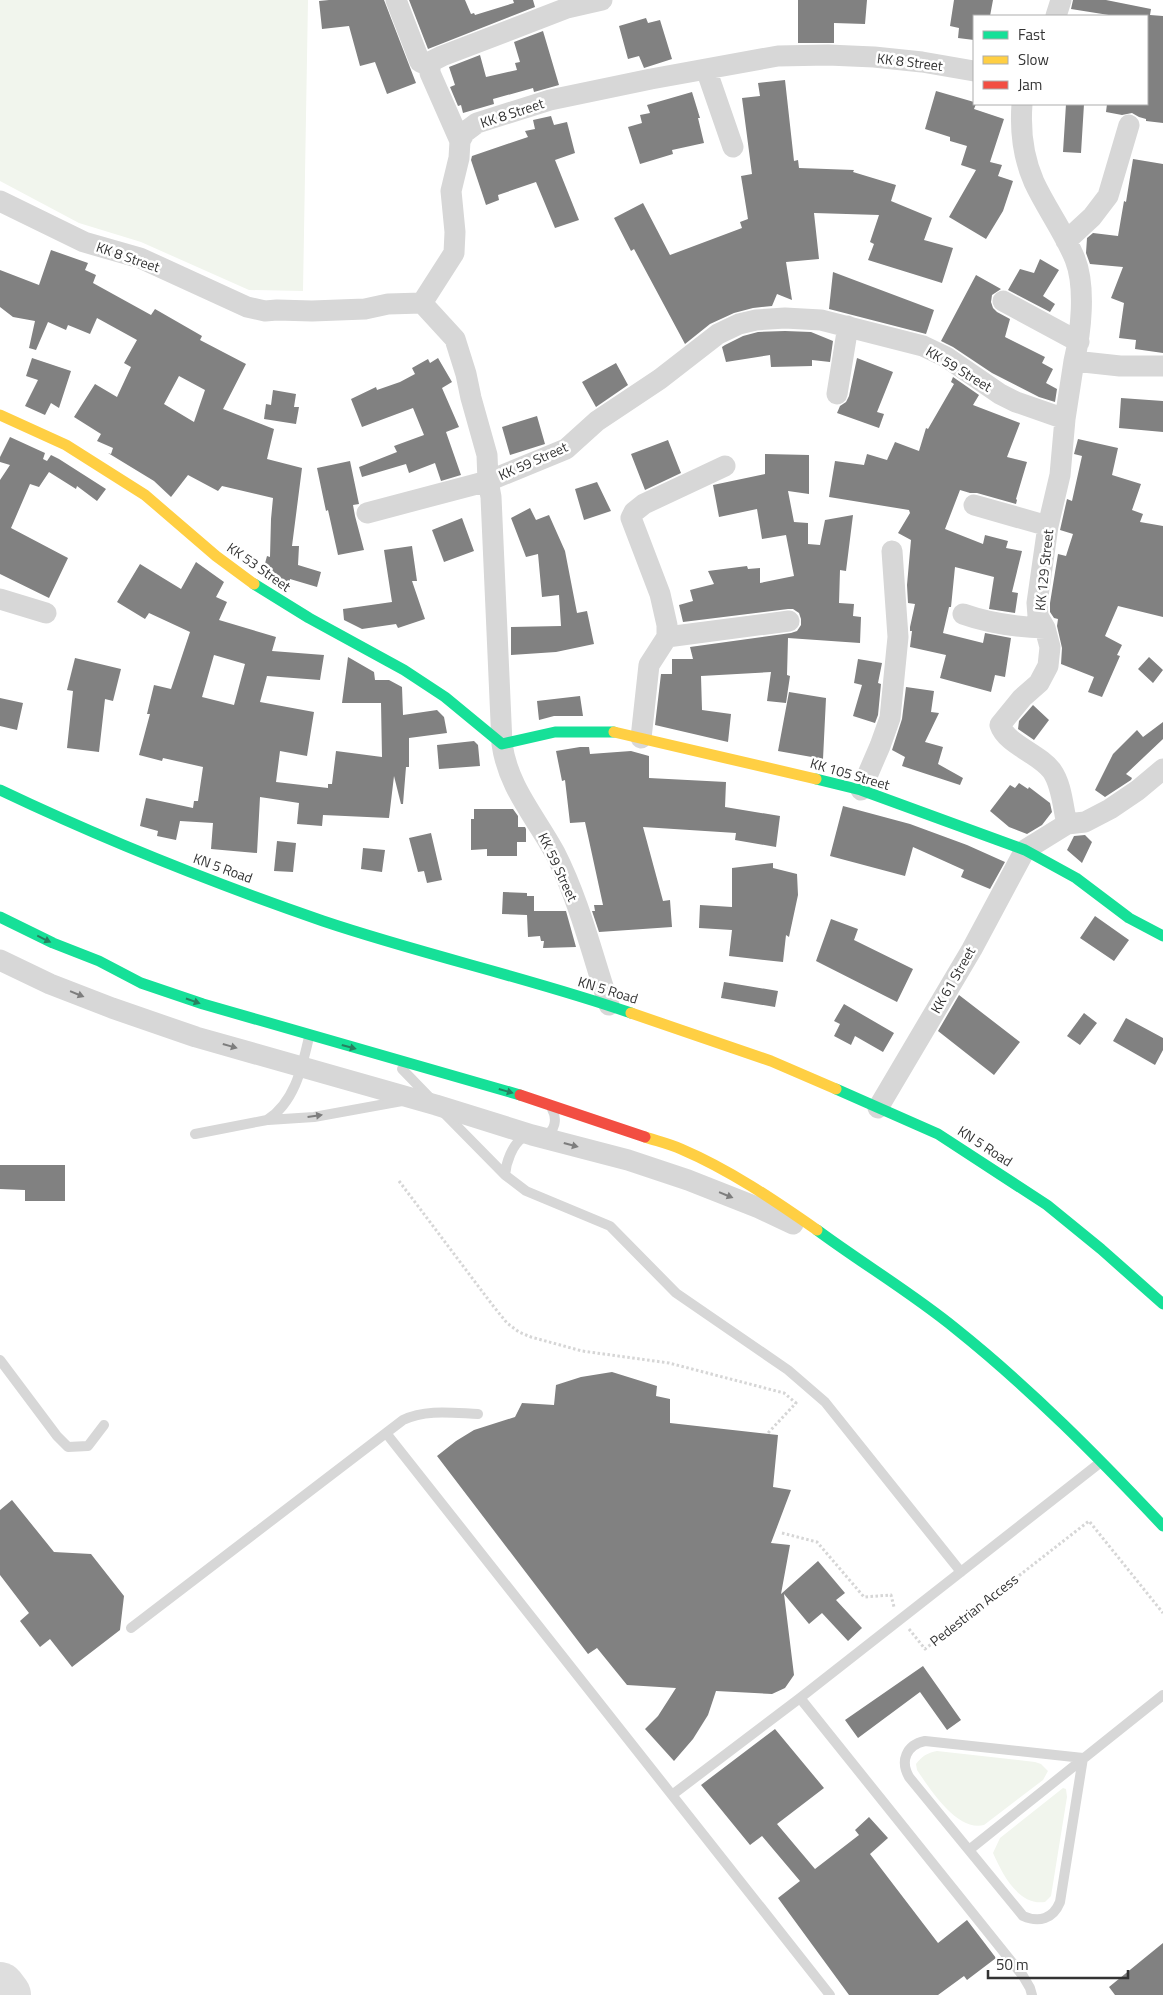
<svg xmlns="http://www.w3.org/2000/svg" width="1163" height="1995" font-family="'Titillium Web',sans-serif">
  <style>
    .green { fill: #f1f5ed }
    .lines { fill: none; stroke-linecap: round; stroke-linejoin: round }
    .taxiway { stroke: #dedede; stroke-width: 50 }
    .building { fill: #818181; fill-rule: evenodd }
    .path { stroke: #d6d6d6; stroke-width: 3; stroke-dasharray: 2.5 2.5; stroke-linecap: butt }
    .lane { stroke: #d7d7d7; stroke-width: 10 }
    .street { stroke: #d7d7d7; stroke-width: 21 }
    .fast { stroke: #16e098; stroke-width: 11 }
    .slow { stroke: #ffcf43; stroke-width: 11 }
    .jam { stroke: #f24e42; stroke-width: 11 }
    .oneway { fill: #268160 }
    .oneway2 { fill: #7d7d7d }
    .labels { text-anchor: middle; stroke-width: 5; stroke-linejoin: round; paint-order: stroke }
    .street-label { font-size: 14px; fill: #333; stroke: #fff }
  </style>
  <rect width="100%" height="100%" fill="#fff"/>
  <path class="green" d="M0 0H308L303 291 249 290 141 242 79 223 0 181Z
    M937 1751 1035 1762 1041 1764 1048 1771 1043 1780 984 1825C957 1832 930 1789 917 1770L916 1764C922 1756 927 1753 937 1751Z
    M1063 1788 1066 1789 1067 1797 1051 1896 1045 1902C1018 1906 1002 1873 993 1853L1000 1838Z"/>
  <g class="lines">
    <path class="taxiway" d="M0 1987 6 1995"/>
  </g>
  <path class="building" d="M329 0H384L416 83 387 94 375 62 360 66 349 26 322 29 319 1Z
    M409 0H465L471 14 474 13 475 15 514 3 513 0H533L535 7 428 49Z
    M798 0H867L865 24 834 23V43H798Z
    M954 0H993L990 16H974V40L958 38 959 28 950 26Z
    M1073 0H1106L1151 9 1150 15 1163 16V123L1146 121V119L1139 117 1132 113 1122 115 1106 112 1107 104H1147L1148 16H1115L1071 9Z
    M646 18 648 23 660 20 672 59 644 68 639 56 628 59 619 26Z
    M543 31 559 85 534 92 533 88 493 99 494 104 463 113 461 105 458 106 450 87 455 85 449 67 480 55 486 77 517 70 515 63 520 62 514 42Z
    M785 80 794 161 798 160 799 168 854 170 853 172 896 185 891 201 932 218 924 240 953 248 942 283 868 260 874 244 870 242 879 215 814 213 819 259 786 262 792 300 777 294 772 306 753 308 734 313 710 324 685 344 634 249 631 251 614 218 643 203 670 255 742 228 740 222 748 219 741 176 752 174 742 98 760 96 758 83Z
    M936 91 974 102 976 104 974 109 1004 119 990 162 1002 165 998 176 1013 181 1003 211 986 239 949 217 976 170 961 165 967 146 950 141V137L925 129Z
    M692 92 700 118H698L704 143 672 150 673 154 640 164 628 127 642 123 640 115 650 113 647 105Z
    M1066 104H1084L1081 153 1063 152Z
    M551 116 554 125 567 122 575 153 555 160 579 220 555 228 536 182 498 195 499 200 486 205 471 160 472 156 528 137 525 131 535 129 533 120Z
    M1133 159 1163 164V353L1135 349 1136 340 1119 338 1124 303 1111 298 1123 267 1090 264 1086 253 1087 238 1093 233 1118 236 1124 201 1126 202Z
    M51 250 88 263 85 270 96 275 93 283 151 315 155 309 202 336 200 340 246 364 223 409 274 429 267 459 302 468 292 546H299L298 565 321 572 317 587 290 579 289 587 263 571 267 556 270 557 271 519 273 498 222 486 218 491 188 475 171 497 154 481 108 453 111 454 113 448 97 441 101 434 74 417 95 384 117 397 131 367 124 363 137 340 97 318 90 334 68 325 66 330 48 322 36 350 29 348 35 321 13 317 0 307V270L39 285ZM179 376 205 390 194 422 164 404Z
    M1040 259 1059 270 1043 296 1055 304 1050 312 1008 290 1020 269 1034 273Z
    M833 272 934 310 926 334 829 309Z
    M976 275 1001 289 992 295 991 302 993 308 997 312 1010 319 1005 337 1045 357 1042 363 1053 369 1046 383 1057 389 1055 402 1039 397 992 373 953 347 941 341Z
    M785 331 811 332 833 341 830 362 812 360V366L771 367 770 355 726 362 722 347 725 345 743 336 758 332Z
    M32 358 71 371 59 408 51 403 45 415 25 406 38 380 26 376Z
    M438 358 452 382 442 388 459 427 446 432 461 475 441 481 435 463 409 473 406 464 362 477 359 467 397 452 394 446 424 435 413 408 362 427 351 399 376 387 377 390 400 382 415 374 412 368 428 359 430 363Z
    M857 358 893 372 877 412 884 414 879 428 837 413 840 406 846 402 849 396Z
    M616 363 628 385 596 407 582 382Z
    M953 377 979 395 973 405 1020 423 1007 457 1027 462 1016 499 1017 500 1016 504 977 493H970L960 490 945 529 983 544 985 535 1008 541 1006 548 1022 551 1012 592 1018 593 1015 613 989 609 994 577 955 567 951 607H949L943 633 983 643 985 633 1011 638 1005 677 995 675 991 692 940 678 946 655 910 647 912 631H910V627L915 604 908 603 907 585 911 540 898 533 910 513 909 510 829 497 835 461 864 465 867 454 887 460 895 442 919 451 926 428 928 429 954 384 951 382Z
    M273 390 296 394 294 407H299L296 424 264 419 266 404 271 405Z
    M1121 398 1163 401V432L1119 428Z
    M537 416 545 444 510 455 502 427Z
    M10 437 45 453 43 459 47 461 51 455 59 459 106 489 97 501 77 486 76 489 49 472 39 487 30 484 11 528 68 558 49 598 0 574V480L10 465 0 462V457Z
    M1078 439 1118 448 1112 475 1141 484 1132 510 1143 514 1140 522 1163 526V617L1118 606 1105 636 1122 645 1117 655 1120 656 1102 697 1088 692 1094 677 1061 664 1062 648 1057 626 1058 619 1054 618 1050 612V603L1058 554 1066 556 1073 534 1060 530 1067 499 1072 501 1082 456 1074 454Z
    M668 440 681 473 645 490 631 454Z
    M765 454 809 455V494L788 491 794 522 808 523V544L820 545 825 520 853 515 846 571 840 570 839 603 854 604 853 616 861 617 860 643 788 638 787 675 790 676 786 703 767 701 771 672 701 676 702 710 731 714 728 742 655 725 661 674H672V659H693L690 647 791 633 797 631 801 625V619L799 613 793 609H788L683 622 679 605 693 601 690 590 714 584 708 571 747 566 748 569 760 568V583L794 576 786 535 762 539 757 509 719 517 713 485 765 474Z
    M350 461 359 504 353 505 355 516 364 550 338 555 328 510 326 511 317 468Z
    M597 482 611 511 584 520 575 489Z
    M530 508 536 520 549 515 565 551 577 613 587 611 594 644 556 652 511 655V627L561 626 559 595 542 597 538 554 526 557 511 518Z
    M462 518 474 551 444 562 432 530Z
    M412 546 417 581H412L425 619 398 628 396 624 362 629 344 620 343 609 392 602 384 550Z
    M196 562 224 582 216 597 227 602 219 620 276 637 272 651 324 655 320 680 267 676 260 702 314 712 307 756 280 751 276 782 328 788V784H332L336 751 382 757 381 703H342L348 657 374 672 375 680H389L402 687 403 715 437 710 444 717 447 733 409 738V767H406L403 804H401L394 776 389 818 323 815 322 826 297 824 299 803 260 797 257 853 211 849 213 823 180 821 176 840 157 836 158 831 140 826 146 798 193 808 194 801H198L203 767 163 758 162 761 139 755 150 714H147L154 685 171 689 190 632 149 613 145 619 117 602 140 564 181 589ZM214 655 245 664 234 705 202 697Z
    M1149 657 1163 670 1153 683 1138 669Z
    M75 658 121 669 113 701 105 699 99 752 67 748 73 691 67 690Z
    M858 659 882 663 878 683 881 684 878 715 875 723 853 716 862 685 854 683Z
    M906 687 934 691 931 712 939 713 925 742 943 747 938 764 963 778 960 785 902 766 905 757 892 750 902 719Z
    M789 692 826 698 823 759 778 751Z
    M580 696 583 716H554L539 720 537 701Z
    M0 698 23 703 17 730 0 726Z
    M1033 705 1049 720 1034 740 1018 729 1019 721Z
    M1163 722V739L1126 774 1132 778 1131 780 1105 797 1095 790 1113 754 1137 730 1143 737Z
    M474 741 478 745 480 766 439 769 437 745Z
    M580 747H589L590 754 631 751 649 756V778L726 782 725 807 780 816 776 847 735 840 736 833 643 827 663 901 670 900 672 927 599 932 592 911H595L594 905H603L585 822 570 823 565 780 562 781 556 751Z
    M1019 783 1028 789 1029 787 1050 803 1052 812 1042 825 1027 834 1009 827 990 811 1010 785 1015 788Z
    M843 806 910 824 967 845 1005 862 990 889 961 877 964 870 913 847 905 876 830 856Z
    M474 809H513L518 816V827H525L526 829V842H517V856H487V849L471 850V819H474Z
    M431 833 442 880 427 883 424 871 418 872 409 838Z
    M1085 835 1092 842 1082 863 1067 850 1074 836Z
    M277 841 296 843 293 872 274 871Z
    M363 848 385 850 382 872 361 869Z
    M773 863V868L797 874 798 895 789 937 786 935 783 962 729 956 732 930 699 928 700 905 732 907V868Z
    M503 892 527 893V896H534V911H566L576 947 543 948 544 941H541L540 936 528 937 527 915 502 914Z
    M1095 916 1129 940 1114 961 1080 938Z
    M831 919 858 929 854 940 913 969 897 1002 816 961Z
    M724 982 778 991 775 1007 721 998Z
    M959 995 1020 1042 994 1075 938 1031Z
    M844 1004 894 1033 883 1052 855 1036 851 1045 834 1036 840 1024 834 1021Z
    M1084 1013 1097 1023 1080 1045 1067 1036Z
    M1126 1018 1163 1038V1050L1155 1065 1113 1041Z
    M0 1165H65V1201H25V1190L0 1189Z
    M612 1372 657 1386 656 1396 670 1399V1423L778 1435 773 1487 791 1490 771 1543 790 1545 781 1594 818 1561 845 1593 836 1600 862 1628 848 1641 822 1613 809 1624 784 1594 794 1675 785 1688 772 1694 716 1691 708 1715 693 1739 674 1761 645 1729 658 1716 676 1688 627 1685 597 1648 588 1654 437 1456 456 1441 474 1430 515 1417 522 1403 554 1405 556 1385 581 1377Z
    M12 1500 54 1552 91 1554 124 1596 120 1630 72 1667 50 1639 40 1647 20 1621 29 1613 0 1575V1510Z
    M923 1666 961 1720 947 1730 920 1692 858 1738 845 1720Z
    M775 1729 824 1788 777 1824 815 1869 859 1835 855 1830 869 1817 888 1838 870 1854 938 1943 967 1920 996 1958 967 1980 964 1976 938 1995H849L778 1898 800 1881 762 1836 750 1845 701 1785Z
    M1163 1943V1995H1115L1109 1987Z"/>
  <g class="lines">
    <path class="path" d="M399 1181 494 1307 507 1323 519 1332 531 1337 582 1351 669 1363 784 1393 796 1403 768 1433
      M782 1533 817 1542 864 1597 891 1595 894 1607
      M909 1629 925 1649 1089 1521 1163 1613"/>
    <path class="lane" d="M402 1069 432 1100
      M443 1112 505 1175 526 1191 610 1226 676 1293 788 1370 825 1402 961 1572
      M268 1120 314 1117 402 1101
      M195 1134 267 1120C295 1102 302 1067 309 1037
      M505 1175C506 1163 512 1144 524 1137 531 1134 537 1137 544 1135 556 1132 557 1118 552 1109
      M0 1360 57 1436 68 1447 88 1446 104 1425
      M386 1433 830 1995
      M131 1628 403 1420C426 1409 453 1413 478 1414
      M800 1698 1023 1976 1030 1988 1032 1995
      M925 1741 1083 1758 1060 1902C1053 1919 1039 1923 1023 1916L909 1777C900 1761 906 1745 925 1741Z
      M672 1795 800 1698 1101 1462
      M969 1850 1163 1695"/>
    <path class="street" d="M396 0 420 62 429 66
      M1056 16 1061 0
      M706 69 733 147
      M1022 104C1020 131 1023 157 1034 182 1046 208 1064 232 1075 259 1086 287 1081 333 1074 361L1120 366H1163
      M460 141 430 73V62L442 56 567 8 602 0
      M0 201 84 242 140 258 247 307 265 311 277 310 312 311 365 309 388 304 422 303 454 253 455 232 451 191 459 158 460 141 465 132 477 123 550 100 651 79 778 56 828 55 874 57 922 62 974 71
      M1066 241 1092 217 1108 196 1129 125
      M1003 301 1079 342
      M837 394 848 326
      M974 505 1048 526
      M367 513 488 481 487 455 471 398 466 374 455 339 422 303
      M0 599 46 613
      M963 614C991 624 1016 627 1045 628
      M667 637 789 621
      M641 738 649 665 667 637V625L660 594 631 518 634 512 644 504 725 466
      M861 790 880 746 890 718 898 637 892 551
      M1067 824C1063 808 1062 785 1052 771 1040 754 1006 744 1000 725L1022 698 1039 683 1048 666 1050 647 1045 628 1038 616 1037 603 1048 526 1060 475 1065 419 1074 361
      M0 960 50 984 112 1008 196 1037 436 1105 532 1135 628 1160 688 1180 759 1208 793 1224
      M609 1005C592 954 579 900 555 853 535 816 508 787 502 744L491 497 488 481 566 449 597 421 660 379 718 334 739 324 756 320 785 318 821 320 923 346 946 357 1000 394 1016 402 1065 419
      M878 1108 972 949 1025 850 1067 824 1085 822 1110 809 1138 790 1163 769"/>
    <path class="fast" d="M254 584 309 618 404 670 445 697 502 744 555 732H614
      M816 779 861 790 1025 850 1076 878 1129 918 1163 936
      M0 790C105 840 213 883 323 921 424 955 530 978 631 1013
      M0 917 53 943 99 961 141 983 203 1004 520 1095
      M836 1089 938 1134 1047 1205 1101 1249 1163 1304
      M817 1230C863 1264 912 1293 956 1329 1031 1389 1098 1457 1163 1526"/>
    <path class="slow" d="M0 415 66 445 145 495 216 556 254 584
      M614 732 816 779
      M631 1013 771 1061 836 1089
      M645 1137C657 1141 670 1144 681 1149 730 1170 774 1200 817 1230"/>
    <path class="jam" d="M520 1095 645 1137"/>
  </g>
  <defs><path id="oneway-solid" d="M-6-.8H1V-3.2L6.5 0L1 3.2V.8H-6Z" transform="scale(1.25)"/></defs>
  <g class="oneway">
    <use href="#oneway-solid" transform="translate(44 939) rotate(26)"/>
    <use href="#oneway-solid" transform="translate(193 1001) rotate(19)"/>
    <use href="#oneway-solid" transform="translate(349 1047) rotate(15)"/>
    <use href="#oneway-solid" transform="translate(506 1091) rotate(16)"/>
  </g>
  <g class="oneway2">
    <use href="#oneway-solid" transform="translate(77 994) rotate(22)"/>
    <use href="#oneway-solid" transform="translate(230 1046) rotate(16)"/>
    <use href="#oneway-solid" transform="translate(315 1116) rotate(-8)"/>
    <use href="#oneway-solid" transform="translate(571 1145) rotate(15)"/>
    <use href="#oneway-solid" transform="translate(726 1195) rotate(22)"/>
  </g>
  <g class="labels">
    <g class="street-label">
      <text transform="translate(910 62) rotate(7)" y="5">KK 8 Street</text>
      <text transform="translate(512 113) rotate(-18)" y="5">KK 8 Street</text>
      <text transform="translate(128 257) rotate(19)" y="5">KK 8 Street</text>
      <text transform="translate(959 369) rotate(31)" y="5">KK 59 Street</text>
      <text transform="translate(533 461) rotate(-24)" y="5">KK 59 Street</text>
      <text transform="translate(259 567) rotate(35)" y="5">KK 53 Street</text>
      <text transform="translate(1044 570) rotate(-84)" y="5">KK 129 Street</text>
      <text transform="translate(850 774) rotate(16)" y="5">KK 105 Street</text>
      <text transform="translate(558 867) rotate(65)" y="5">KK 59 Street</text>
      <text transform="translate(223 868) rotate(20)" y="5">KN 5 Road</text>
      <text transform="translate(953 980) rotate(-60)" y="5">KK 61 Street</text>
      <text transform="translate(608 990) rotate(17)" y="5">KN 5 Road</text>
      <text transform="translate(985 1146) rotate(33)" y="5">KN 5 Road</text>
      <text transform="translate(974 1610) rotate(-38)" y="5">Pedestrian Access</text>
    </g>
  </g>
  <rect x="973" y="15" width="175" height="90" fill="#ffffff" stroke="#adadad"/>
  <rect x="983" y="31" width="25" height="8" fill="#16e098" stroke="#adadad"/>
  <text x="1018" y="40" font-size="15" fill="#333333">Fast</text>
  <rect x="983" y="56" width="25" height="8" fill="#ffcf43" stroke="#adadad"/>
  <text x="1018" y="65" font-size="15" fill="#333333">Slow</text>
  <rect x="983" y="81" width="25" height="8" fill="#f24e42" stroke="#adadad"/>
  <text x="1018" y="90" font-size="15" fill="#333333">Jam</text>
  <path d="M988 1970v8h140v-8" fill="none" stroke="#333333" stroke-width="2.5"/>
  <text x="996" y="1970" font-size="15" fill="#333333" stroke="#ffffff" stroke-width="4" paint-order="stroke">50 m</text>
</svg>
